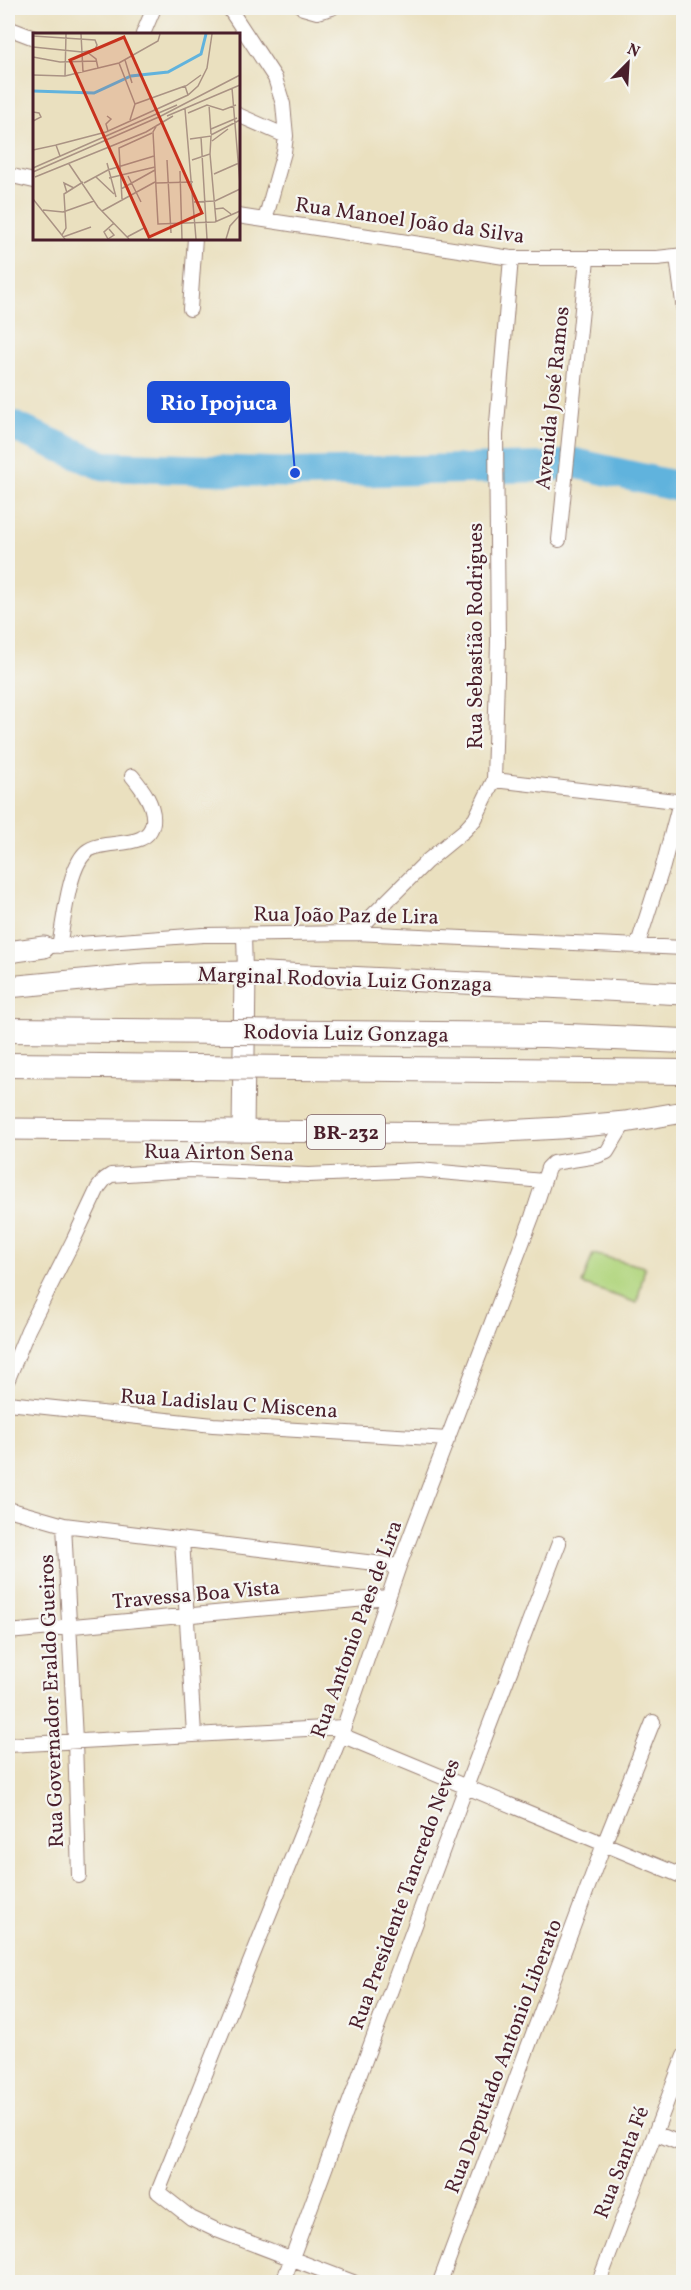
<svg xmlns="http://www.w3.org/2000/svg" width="691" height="2290" font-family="Vollkorn,serif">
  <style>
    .green { fill: #b1d57e; stroke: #7e7a54; stroke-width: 1.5 }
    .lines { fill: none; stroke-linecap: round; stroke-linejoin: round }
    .river { stroke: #61b3dd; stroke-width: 30 }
    .street-casing { stroke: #9a8075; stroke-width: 16 }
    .primary-casing { stroke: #9a8075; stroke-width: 23 }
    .street { stroke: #fff; stroke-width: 14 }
    .primary { stroke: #fff; stroke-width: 21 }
    .highway-bridge-casing { stroke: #9a8075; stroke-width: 26; stroke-linecap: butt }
    .highway-bridge { stroke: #fff; stroke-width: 24 }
    .labels { text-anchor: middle; stroke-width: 4.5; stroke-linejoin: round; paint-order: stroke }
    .shield { fill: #f6f6f2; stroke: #7e6067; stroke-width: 1.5 }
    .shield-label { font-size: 20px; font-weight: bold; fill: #4a1f2b }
    .street-label { font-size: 21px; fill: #4a1f2b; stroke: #f6f6f2 }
    .inset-river { fill: none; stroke: #61b3dd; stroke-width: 3 }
    .inset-road { fill: none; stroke: #aa9384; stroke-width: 1.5 }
    .view { fill: #c8321e; fill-opacity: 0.15; stroke: #c8321e; stroke-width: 3 }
    .inset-edge { fill: none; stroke: #4a1f2b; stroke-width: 3 }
    .leader { fill: none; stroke: #1d4ed8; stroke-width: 2 }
    .callout-dot { fill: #1d4ed8; stroke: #f6f6f2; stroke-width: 2 }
    .callout { fill: #1d4ed8; stroke: #1d4ed8; stroke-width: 2 }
    .callout-label { font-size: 22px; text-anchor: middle; font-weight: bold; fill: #fff }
  </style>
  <rect width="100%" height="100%" fill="#f6f6f2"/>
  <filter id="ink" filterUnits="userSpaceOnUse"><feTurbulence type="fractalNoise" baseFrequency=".0167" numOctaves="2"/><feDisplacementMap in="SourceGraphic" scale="12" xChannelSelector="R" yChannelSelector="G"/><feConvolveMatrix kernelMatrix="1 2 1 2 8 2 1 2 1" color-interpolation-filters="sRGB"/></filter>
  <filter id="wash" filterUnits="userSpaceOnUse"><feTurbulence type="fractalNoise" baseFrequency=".008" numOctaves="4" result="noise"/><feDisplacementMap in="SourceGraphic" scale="24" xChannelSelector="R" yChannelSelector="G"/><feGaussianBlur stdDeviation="1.35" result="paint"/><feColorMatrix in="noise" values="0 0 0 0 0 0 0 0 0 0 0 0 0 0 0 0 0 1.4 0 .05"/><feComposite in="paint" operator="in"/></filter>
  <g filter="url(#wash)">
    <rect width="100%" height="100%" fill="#eae0bf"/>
    <path class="green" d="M593 1254 645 1267 637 1303 582 1284Z"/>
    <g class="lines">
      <path class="river" d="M8 424 104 466 295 473 549 467 574 463 684 488"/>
    </g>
  </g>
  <g filter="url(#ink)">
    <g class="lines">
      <g class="street-casing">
        <path id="street" d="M229 8 275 78 283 104 286 136 284 152 265 220
          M303 8 317 12 332 8
          M8 28 34 38
          M143 34 154 8
          M238 115 286 136
          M8 175 34 181
          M238 216 511 258H657L684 255
          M677 256 684 311
          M190 309 195 238
          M559 540 587 259
          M494 780 684 802
          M355 933 426 862 465 830 475 819 494 780 498 642 496 435 511 258
          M244 935 245 972
          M59 946C64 922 68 868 86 852 103 837 149 852 153 822 155 805 142 788 132 776
          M38 947 203 935 355 933 684 948
          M637 947 663 866 680 802
          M8 1379 28 1330 73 1241 98 1188 105 1179 111 1175 190 1170 309 1175 419 1170 543 1181
          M8 1403 213 1425 448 1439
          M8 1509 64 1525 399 1566
          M64 1525 75 1740 79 1876
          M182 1540 194 1734
          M8 1632 388 1597
          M341 1735 684 1877
          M8 1745 343 1727
          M655 2133 684 2145
          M283 2282 466 1787 559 1543
          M353 2282 214 2229 191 2218 158 2192 341 1735 399 1566 532 1217 548 1168 553 1163 597 1156 607 1152 625 1122
          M440 2282 604 1844 653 1722
          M599 2282 684 2056"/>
      </g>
      <g class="primary-casing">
        <path id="primary" d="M8 952 44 947
          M8 987 145 974 245 972 684 994
          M8 1129 472 1133 560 1128 625 1122 684 1112
          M243 1131 245 972"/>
      </g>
      <use href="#street" class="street"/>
      <use href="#primary" class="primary"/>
      <g class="highway-bridge-casing">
        <path id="highway-bridge" d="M8 1030 545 1035 684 1041
          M8 1065 684 1072"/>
      </g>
      <use href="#highway-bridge" class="highway-bridge"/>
    </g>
  </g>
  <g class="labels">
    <rect class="shield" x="307" y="1115" width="78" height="34" rx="4.5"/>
    <g class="shield-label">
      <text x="346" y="1139">BR-232</text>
    </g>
    <g class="street-label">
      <text transform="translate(410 220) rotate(8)" y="7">Rua Manoel João da Silva</text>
      <text transform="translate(552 398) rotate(-84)" y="7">Avenida José Ramos</text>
      <text transform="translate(475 636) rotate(-90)" y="7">Rua Sebastião Rodrigues</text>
      <text transform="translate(346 915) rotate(1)" y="7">Rua João Paz de Lira</text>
      <text transform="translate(345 979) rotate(2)" y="7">Marginal Rodovia Luiz Gonzaga</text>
      <text transform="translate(346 1033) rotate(1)" y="7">Rodovia Luiz Gonzaga</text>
      <text transform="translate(219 1152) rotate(1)" y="7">Rua Airton Sena</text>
      <text transform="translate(229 1403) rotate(4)" y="7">Rua Ladislau C Miscena</text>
      <text transform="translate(196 1594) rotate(-5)" y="7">Travessa Boa Vista</text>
      <text transform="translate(356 1629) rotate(-70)" y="7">Rua Antonio Paes de Lira</text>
      <text transform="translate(51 1701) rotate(-92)" y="7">Rua Governador Eraldo Gueiros</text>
      <text transform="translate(404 1894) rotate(-70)" y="7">Rua Presidente Tancredo Neves</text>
      <text transform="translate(503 2056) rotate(-69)" y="7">Rua Deputado Antonio Liberato</text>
      <text transform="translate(621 2162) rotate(-69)" y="7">Rua Santa Fé</text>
    </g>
  </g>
  <g transform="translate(33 33)">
    <rect width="207" height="207" fill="#eae0bf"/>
    <path class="inset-river" d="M0 58 61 60 98 43 135 39 168 21 173 1"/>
    <path class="inset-road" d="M48 1 50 39M0 3 62 7 64 12 62 17 49 19 0 14M54 19 63 26 65 35M0 24 27 29 64 28M92 27 99 50M86 30 102 71 97 87M0 42 32 43 86 30 125 8 127 1M32 43 33 1M153 53 168 42M199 55 207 151M102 71 152 53 155 62M176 72 178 101M152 76 163 206M0 79 6 80 8 84 0 88M155 80 174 72 190 77 203 72M74 83 78 86 73 91 75 98M134 83 207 52M124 92 120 99 125 191 182 189 207 178M178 96 204 85M178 102 207 87M168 104 174 206M157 106 178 103 177 121 159 127M179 108 195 96M23 112 73 99 155 62 165 53 174 35 179 1M0 117 23 112 27 123M177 121 183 188M134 127 138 200M74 130 83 164M36 131 65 174 96 206M0 135 144 72M147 138 149 206M0 139 128 83 207 42M181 141 206 130M95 143 108 169M2 144 113 99 140 83M63 144 81 161M76 145 122 134M51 150 75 137 121 123M123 150 160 149M88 156 122 137M34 160 31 150 41 155M0 166 32 206M89 166 86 115 119 100M161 169 182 168 207 156M182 176 190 175 198 181M10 177 30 179M69 178 122 149M30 179 61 168M76 196 81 202 75 206 71 199 81 190M29 202 33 195 31 161 50 149M30 204 58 194M94 204 111 195M193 206 197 193 207 182"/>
    <path class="view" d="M91 4 169 180 116 204 37 27Z"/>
    <rect width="207" height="207" class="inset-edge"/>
  </g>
  <path class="leader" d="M295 473L289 402"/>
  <circle class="callout-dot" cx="295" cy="473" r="6"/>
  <rect class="callout" x="148" y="382" width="141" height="40" rx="6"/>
  <g class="callout-label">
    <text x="219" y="410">Rio Ipojuca</text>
  </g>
  <rect width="691" height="2290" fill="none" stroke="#f6f6f2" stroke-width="30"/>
  <g transform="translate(628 63) rotate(24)" stroke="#f6f6f2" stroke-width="4.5" paint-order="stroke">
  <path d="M0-4.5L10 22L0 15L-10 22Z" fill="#4a1f2b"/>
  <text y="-9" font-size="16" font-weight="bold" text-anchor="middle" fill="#4a1f2b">N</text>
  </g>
</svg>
